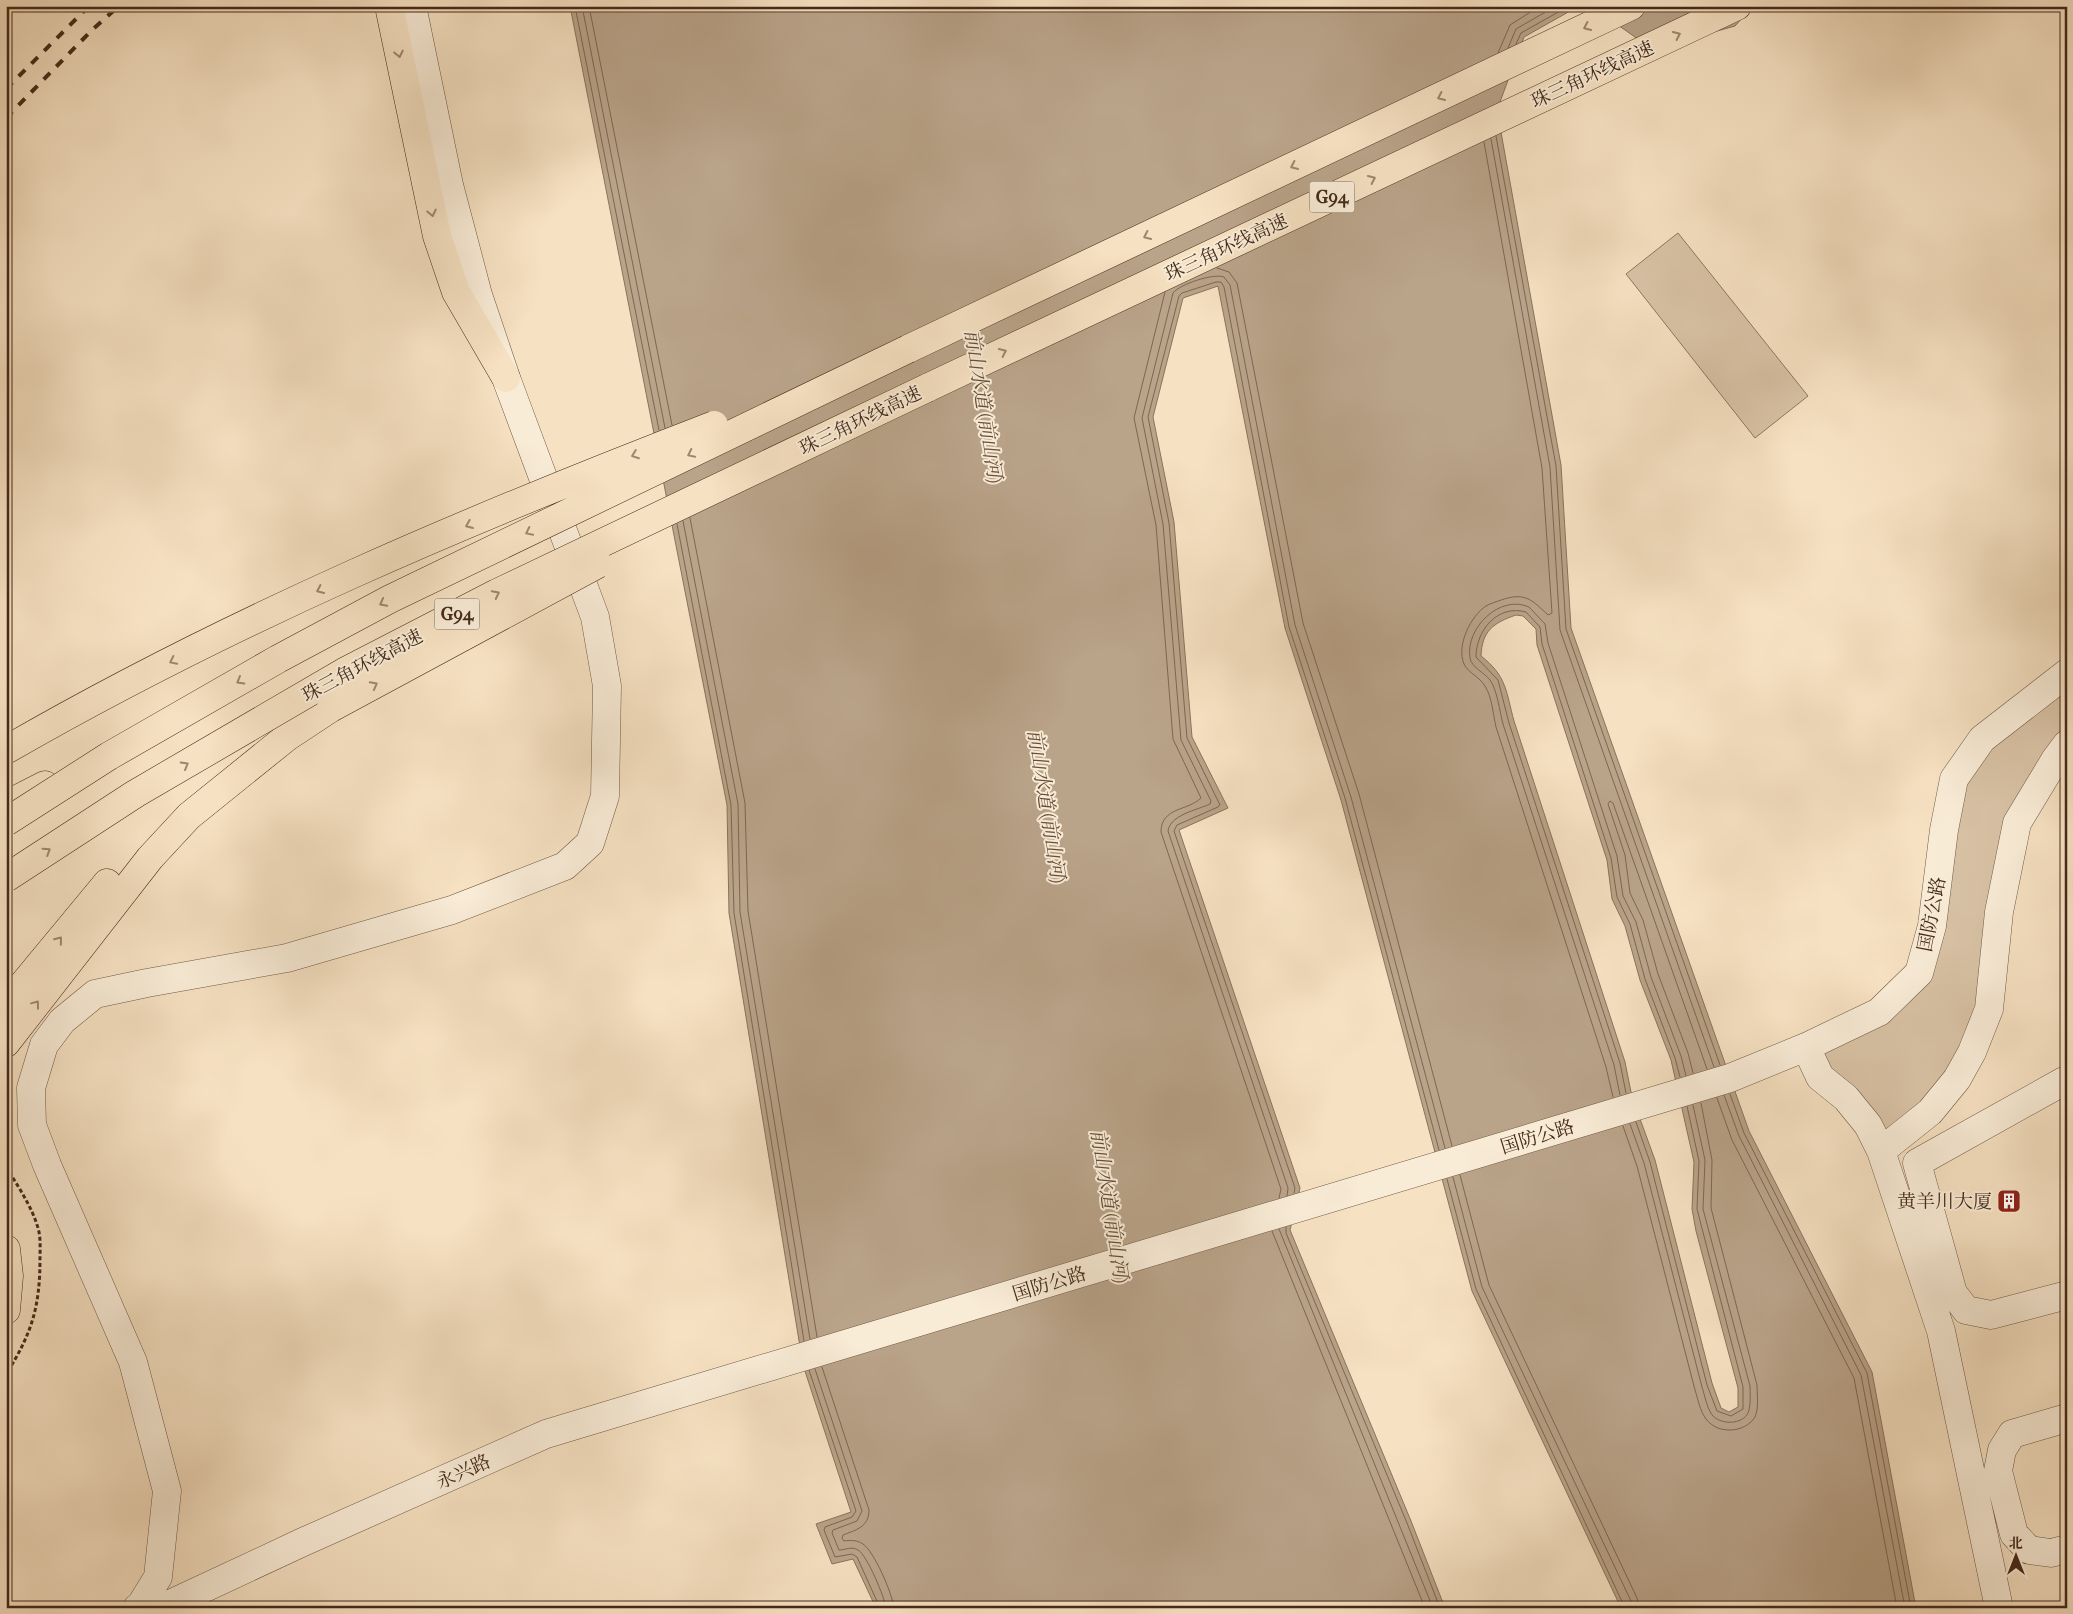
<svg xmlns="http://www.w3.org/2000/svg" width="2073" height="1614" font-family="'IM FELL French Canon','Noto Serif SC',serif">
  <style>
    .green { fill: #d8c2a5; stroke: #8e765f }
    .water { fill: #b9a389; stroke: #8a735c; fill-rule: evenodd }
    .lines { fill: none; stroke-linecap: round; stroke-linejoin: round }
    .shore { stroke: #7e6651; stroke-width: 1 }
    .minor-casing { stroke: #705843; stroke-width: 29 }
    .major-casing { stroke: #442a19; stroke-width: 29 }
    .highway-casing { stroke: #442a19; stroke-width: 29 }
    .path { stroke: #442a19; stroke-width: 3; stroke-dasharray: 4 2.5; stroke-linecap: butt }
    .minor { stroke: #f9ecd7; stroke-width: 28 }
    .major { stroke: #f6e1c2; stroke-width: 28 }
    .highway { stroke: #f6e1c2; stroke-width: 28 }
    .rail { stroke: #442a19; stroke-width: 4; stroke-dasharray: 9 9; stroke-linecap: butt }
    .highway-bridge-casing { stroke: #442a19; stroke-width: 29; stroke-linecap: butt }
    .highway-bridge { stroke: #f6e1c2; stroke-width: 28 }
    .oneway { stroke: #9d866e }
    .labels { text-anchor: middle; stroke-width: 4; stroke-linejoin: round; paint-order: stroke }
    .shield { fill: #f9ecd7; stroke: #7a6452; stroke-width: 1 }
    .shield-label { font-size: 18px; font-weight: bold; fill: #442a19 }
    .street-label { font-size: 19px; fill: #442a19; stroke: #f9ecd7 }
    .poi-label { font-size: 19px; fill: #442a19; stroke: #f9ecd7; text-anchor: end }
    .water-label { font-size: 20px; font-style: italic; fill: #674e3b; stroke: #f9ecd7 }
  </style>
  <rect width="100%" height="100%" fill="#f6e1c2"/>
  <filter id="stains"><feTurbulence type="fractalNoise" baseFrequency=".004" numOctaves="4"/><feColorMatrix values="0 0 0 0 .2 0 0 0 0 .09 0 0 0 0 .02 0 0 0 .5 -.17"/></filter>
  <radialGradient id="worn" r=".72"><stop offset=".6" stop-color="#630" stop-opacity="0"/><stop offset="1" stop-color="#630" stop-opacity=".3"/></radialGradient>
  <path class="green" d="M1678 233 1808 396 1755 438 1626 274Z
    M2067 676V738L2012 821 1968 1050 1881 1146 1811 1049 1921 974 1956 781Z"/>
  <path class="water" d="M570 6H1579L1524 37 1497 110 1561 465 1571 628 1749 1131 1872 1372 1916 1608H1621L1472 1291 1341 800 1285 628 1218 286 1183 298 1153 417 1174 522 1192 737 1228 808 1179 830 1300 1188 1290 1230 1411 1521 1445 1608H876L853 1559 832 1564 816 1524 851 1512 803 1365 729 913 727 805ZM1516 615 1523 616 1536 629 1537 645 1607 860 1612 899 1625 926 1640 980 1671 1060 1694 1162 1692 1209 1696 1231 1738 1388V1407L1729 1412 1721 1408 1712 1383 1655 1160 1632 1097 1625 1062 1514 721C1506 692 1507 676 1481 656 1482 631 1493 623 1516 615Z
    M1591 6H1753L1735 26 1652 49Z"/>
  <g class="lines">
    <path class="shore" d="M575 6 659 430
      M582 6 665 428
      M589 6 672 425
      M1516 44 1521 33 1569 6
      M1508 48 1516 29 1556 6
      M1498 53 1510 25 1540 6
      M1496 136 1556 466 1566 629 1720 1065
      M1491 139 1550 467 1560 630 1714 1067
      M1484 142 1542 468 1552 613 1548 615C1531 599 1525 592 1501 600 1496 602 1491 603 1486 606 1471 616 1456 645 1464 664 1468 673 1480 677 1485 686 1492 697 1493 714 1496 727L1606 1067 1613 1097
      M1217 268 1229 272 1237 283 1303 623 1359 794 1452 1146
      M1165 292 1134 418 1156 525 1173 739 1201 798C1188 811 1161 807 1161 832L1281 1189 1279 1198
      M690 518 745 803 748 911 817 1337
      M683 521 738 804 740 912 810 1339
      M677 524 731 805 734 913 804 1341
      M1693 1073 1688 1053 1658 974 1643 920 1630 893 1625 855 1608 804 1610 801 1613 803 1707 1069
      M1626 1093 1620 1063 1509 723 1498 680 1476 657C1476 631 1497 604 1526 612L1540 627 1542 644 1611 858 1617 897 1630 924 1645 979 1675 1058 1680 1077
      M1730 1094 1744 1133 1867 1373 1911 1608
      M1620 1095 1614 1065 1503 724C1500 713 1497 689 1490 680 1485 673 1471 667 1470 658 1465 628 1500 594 1529 607L1545 624 1548 643 1617 856 1623 896 1636 922 1651 977 1681 1056 1686 1076
      M1724 1095 1739 1136 1861 1375 1905 1608
      M1717 1098 1732 1140 1854 1378 1897 1608
      M1636 1122 1650 1162 1707 1385 1717 1411 1731 1416 1743 1409V1387L1697 1209 1699 1161 1687 1106
      M1630 1124 1644 1163 1702 1387C1705 1396 1707 1409 1713 1416 1723 1426 1746 1424 1749 1410 1751 1402 1750 1393 1750 1386L1703 1209 1705 1160 1693 1105
      M1623 1126 1637 1166 1695 1390C1698 1399 1700 1411 1706 1419 1718 1435 1745 1433 1755 1417 1759 1408 1757 1395 1757 1385L1711 1208 1712 1160 1701 1103
      M1460 1175 1489 1285 1637 1598 1639 1608
      M1453 1177 1482 1287 1631 1601 1632 1608
      M1447 1179 1476 1289 1625 1608
      M1294 1193 1295 1188 1174 831 1177 825 1218 807 1220 805 1187 738 1169 523 1148 417 1179 296 1182 293 1216 282H1221L1224 287 1289 627 1345 798 1439 1150
      M1287 1196 1288 1188 1168 831C1170 815 1197 810 1210 804L1211 801 1181 740 1163 524 1142 418 1173 293C1180 284 1214 273 1224 277L1230 285 1295 625 1351 797 1445 1148
      M1286 1227V1233L1407 1523 1440 1608
      M1279 1229 1433 1608
      M1272 1231 1425 1608
      M822 1367 869 1510C869 1527 856 1530 843 1535L842 1538 844 1541C851 1540 857 1540 863 1544 874 1551 893 1595 894 1608
      M815 1369 862 1511 857 1521 833 1530 832 1533 839 1550C845 1550 852 1546 858 1550 867 1555 885 1598 886 1608
      M809 1370 856 1511 852 1517 825 1527 824 1530 835 1557 852 1554 857 1557 880 1608"/>
    <g class="minor-casing">
      <path id="minor" d="M1806 1047 1820 1077 1846 1098 1868 1125 1881 1151 1941 1331 1999 1608
        M2067 1081H2064L1917 1163 1953 1293 1966 1310 1991 1315 2067 1295
        M1881 1151 1930 1112 1957 1079 1972 1052 1989 1009 1999 912 2017 823 2055 760 2067 744
        M2067 1418 2012 1434 2002 1450 1998 1471 2014 1534 2029 1550 2051 1553 2067 1549
        M137 1608 166 1606 303 1542 546 1434 1730 1078 1806 1047 1879 1012 1919 973 1932 926 1944 830 1954 779 1982 739 2067 673
        M139 1608 158 1577 167 1491 133 1362 47 1165 32 1125 31 1088 44 1045 62 1021 95 994 147 983 287 958 452 910 565 866 590 843 605 796 607 686 595 617 506 378 478 295 449 185 412 6"/>
    </g>
    <g class="major-casing">
      <path id="major" d="M389 6 437 236 456 292 506 378"/>
    </g>
    <g class="highway-casing">
      <path id="highway" d="M908 349 1631 6
        M927 388 1737 6
        M6 805 45 785
        M6 1005 107 883
        M6 1043 150 858 189 816 287 737 331 708
        M6 1249 9 1276 6 1310"/>
    </g>
    <path class="path" d="M6 1167C18 1186 32 1207 38 1228 41 1238 40 1249 40 1259 40 1306 32 1334 6 1374
      M6 1599 14 1608"/>
    <use href="#minor" class="minor"/>
    <use href="#major" class="major"/>
    <use href="#highway" class="highway"/>
    <path class="rail" d="M6 89 89 6
      M6 118 91 31 119 6"/>
    <g class="highway-bridge-casing">
      <path id="highway-bridge" d="M331 708 598 564
        M6 750C231 620 472 518 714 425
        M6 822 109 756 278 659 390 599 908 349
        M6 878 135 794 344 672 497 593 927 388"/>
    </g>
    <use href="#highway-bridge" class="highway-bridge"/>
  </g>
  <defs><path id="oneway-chevron" d="M-2-3.5L2.5 0L-2 3.5" fill="none" stroke-width="1.6" stroke-linecap="round" stroke-linejoin="round" transform="scale(1.25)"/></defs>
  <g class="oneway">
    <use href="#oneway-chevron" transform="translate(1587 27) rotate(155)"/>
    <use href="#oneway-chevron" transform="translate(1677 35) rotate(-25)"/>
    <use href="#oneway-chevron" transform="translate(399 54) rotate(78)"/>
    <use href="#oneway-chevron" transform="translate(1441 97) rotate(155)"/>
    <use href="#oneway-chevron" transform="translate(1294 166) rotate(155)"/>
    <use href="#oneway-chevron" transform="translate(1372 179) rotate(-25)"/>
    <use href="#oneway-chevron" transform="translate(432 213) rotate(78)"/>
    <use href="#oneway-chevron" transform="translate(1147 236) rotate(155)"/>
    <use href="#oneway-chevron" transform="translate(1003 352) rotate(-25)"/>
    <use href="#oneway-chevron" transform="translate(691 454) rotate(154)"/>
    <use href="#oneway-chevron" transform="translate(635 455) rotate(159)"/>
    <use href="#oneway-chevron" transform="translate(469 525) rotate(157)"/>
    <use href="#oneway-chevron" transform="translate(529 532) rotate(154)"/>
    <use href="#oneway-chevron" transform="translate(320 590) rotate(155)"/>
    <use href="#oneway-chevron" transform="translate(496 594) rotate(-27)"/>
    <use href="#oneway-chevron" transform="translate(383 603) rotate(152)"/>
    <use href="#oneway-chevron" transform="translate(173 661) rotate(154)"/>
    <use href="#oneway-chevron" transform="translate(240 681) rotate(150)"/>
    <use href="#oneway-chevron" transform="translate(374 685) rotate(-28)"/>
    <use href="#oneway-chevron" transform="translate(185 765) rotate(-30)"/>
    <use href="#oneway-chevron" transform="translate(47 851) rotate(-33)"/>
    <use href="#oneway-chevron" transform="translate(59 940) rotate(-51)"/>
    <use href="#oneway-chevron" transform="translate(36 1004) rotate(-53)"/>
  </g>
  <defs>
    <g id="building-square" transform="scale(1.25)"><rect x="-9" y="-9" width="18" height="18" rx="4" fill="#8f2418" stroke="#f9ecd7"/><path d="M-4-6H4V6H1V3H-1V6H-4ZM-2.5-4.3h1.7v1.8h-1.7ZM.8-4.3h1.7v1.8H.8ZM-2.5-1h1.7V.8h-1.7ZM.8-1h1.7V.8H.8Z" fill="#fff"/></g>
  </defs>
  <g fill-rule="evenodd">
    <use href="#building-square" x="2009" y="1201"/>
  </g>
  <g class="labels">
    <g class="shield">
      <rect x="1309.5" y="181.5" width="45" height="31" rx="4"/>
      <rect x="434.5" y="598.5" width="45" height="31" rx="4"/>
    </g>
    <g class="shield-label">
      <text x="1332" y="203">G94</text>
      <text x="457" y="620">G94</text>
    </g>
    <g class="street-label">
      <text transform="translate(1592 74) rotate(-25)" y="7">珠三角环线高速</text>
      <text transform="translate(1226 247) rotate(-25)" y="7">珠三角环线高速</text>
      <text transform="translate(860 420) rotate(-26)" y="7">珠三角环线高速</text>
      <text transform="translate(362 665) rotate(-28)" y="7">珠三角环线高速</text>
      <text transform="translate(1931 914) rotate(-79)" y="7">国防公路</text>
      <text transform="translate(1537 1136) rotate(-17)" y="7">国防公路</text>
      <text transform="translate(1049 1283) rotate(-17)" y="7">国防公路</text>
      <text transform="translate(463 1471) rotate(-24)" y="7">永兴路</text>
    </g>
    <g class="poi-label">
      <text x="1992" y="1208">黄羊川大厦</text>
    </g>
    <g class="water-label">
      <text transform="translate(984 406) rotate(81)" y="7">前山水道 (前山河)</text>
      <text transform="translate(1047 806) rotate(81)" y="7">前山水道 (前山河)</text>
      <text transform="translate(1110 1206) rotate(81)" y="7">前山水道 (前山河)</text>
    </g>
  </g>
  <rect width="2073" height="1614" fill="none" stroke="#f6e1c2" stroke-width="25"/>
  <rect x="8" y="8" width="2058" height="1599" fill="none" stroke="#442a19" stroke-width="2.5"/>
  <rect x="12" y="12" width="2048" height="1589" fill="none" stroke="#442a19"/>
  <g transform="translate(2016 1556)" stroke="#f9ecd7" stroke-width="4" paint-order="stroke">
  <path d="M0-4L9 19L0 12L-9 19Z" fill="#442a19"/>
  <text y="-8" font-size="14" font-weight="bold" text-anchor="middle" fill="#442a19">北</text>
  </g>
  <rect width="100%" height="100%" filter="url(#stains)"/>
  <rect width="100%" height="100%" fill="url(#worn)"/>
</svg>
